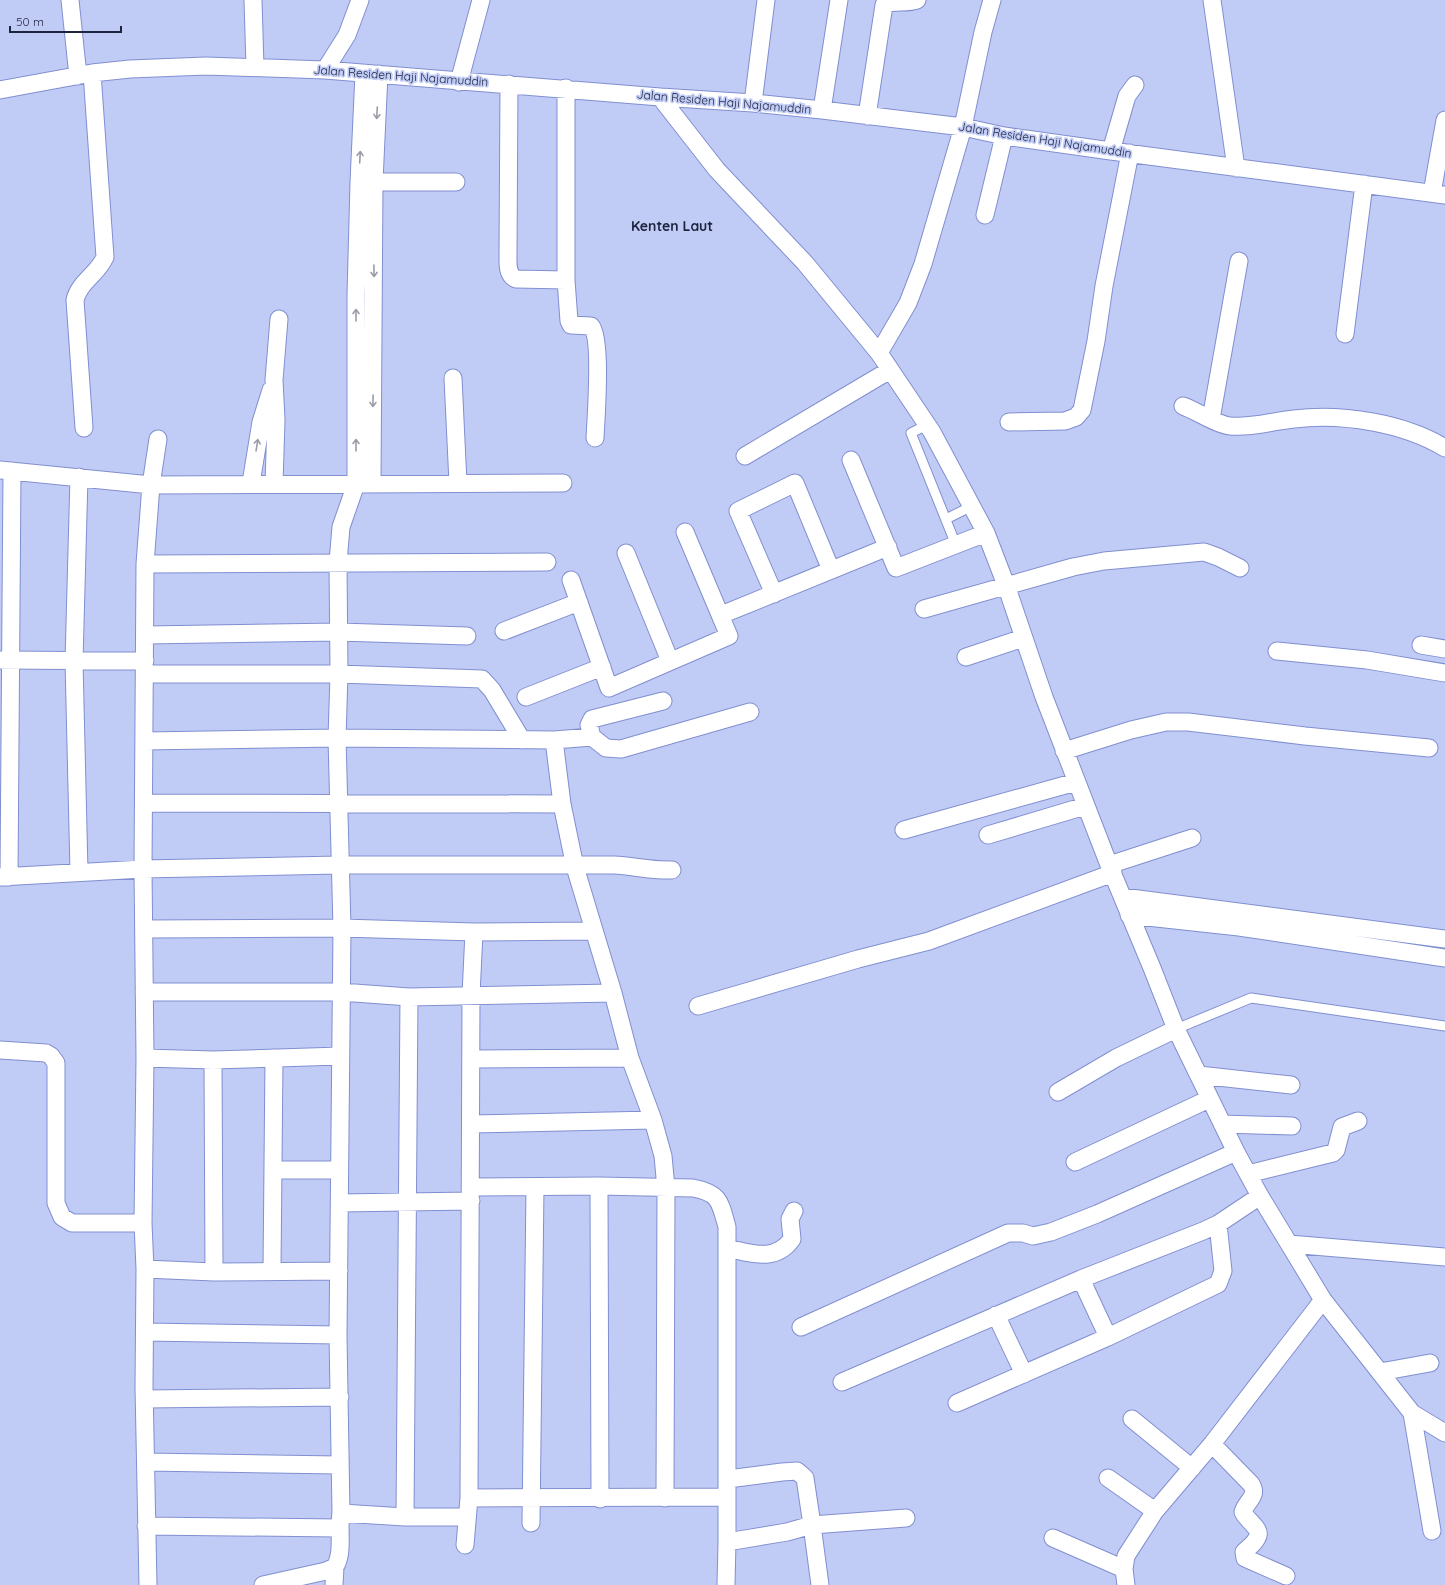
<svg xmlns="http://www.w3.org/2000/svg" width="1445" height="1585" font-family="Quicksand,sans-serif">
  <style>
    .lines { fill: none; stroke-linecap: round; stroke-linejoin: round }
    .lane-casing { stroke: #808fd0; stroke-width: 11 }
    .street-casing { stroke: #808fd0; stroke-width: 19 }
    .lane { stroke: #fff; stroke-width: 9 }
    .street { stroke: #fff; stroke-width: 17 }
    .oneway { stroke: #9a9ca8 }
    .labels { text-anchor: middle; stroke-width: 3.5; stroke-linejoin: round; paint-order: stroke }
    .street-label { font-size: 12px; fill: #1e243e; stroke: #c1ccf6 }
    .quarter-label { font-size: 14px; font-weight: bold; fill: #1e243e; stroke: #c1ccf6 }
  </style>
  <rect width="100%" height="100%" fill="#c1ccf6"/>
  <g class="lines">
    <g class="lane-casing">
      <path id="lane" d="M927 425 911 433 956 545
        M946 519 972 506
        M1176 1029 1251 998 1445 1026"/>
    </g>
    <g class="street-casing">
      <path id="street" d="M70 0 78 76
        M253 0 255 67
        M1212 0 1236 168
        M325 70 347 35 360 0
        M459 82 481 0
        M509 84 508 255C508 264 507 275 516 279L566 280
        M566 88V280L569 321 571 325 591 326C602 337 596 419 595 438
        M0 90 92 73 130 69 206 66 325 70 660 97 753 103 822 110 963 127 1004 136 1111 151 1445 195
        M660 97 717 170 805 263 879 353 932 432 986 533 1006 585 1044 697 1109 865 1152 968 1176 1029 1236 1152 1260 1196 1323 1300 1412 1413 1445 1433
        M753 103 766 0
        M822 110 839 0
        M867 116 884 5C892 0 906 4 917 0
        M1111 151 1127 96 1135 85
        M362 182H456
        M1432 193 1445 120
        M985 215 1004 136
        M1345 334 1364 184
        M879 353 908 303 923 264 963 127 983 32 992 0
        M453 378 458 483
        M1183 406C1197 411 1217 425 1230 426 1251 428 1273 421 1294 419 1342 413 1404 423 1445 448
        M1211 419 1239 261
        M1009 422 1065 421 1076 417 1082 410 1096 341 1104 286 1130 153
        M84 428 75 300C79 282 98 274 105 257L92 73
        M158 439 151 485 145 564 143 869 145 1058 143 1223 145 1269 214 1272 339 1271
        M745 456 890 370
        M851 460 896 568 986 533
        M0 470 151 485 563 483
        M79 477 74 661 79 872
        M251 483 261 422 271 390
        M274 484 276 420 274 380 279 319
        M372 484 374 181 379 74
        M626 553 670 661
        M145 564 547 562
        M571 580 609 688 729 636 685 532
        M774 594 738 511 795 483 831 570
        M924 609 1073 567 1104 561 1204 552 1218 557 1240 568
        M721 615 888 547
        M504 631 579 602
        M146 635 339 632 467 636
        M1421 645 1445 649
        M1277 651 1367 660 1445 673
        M966 657 1023 638
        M0 660 145 661
        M145 674H339L482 679 492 690 522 740
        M526 697 602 667
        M592 737 589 725 592 719 663 701
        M554 740 562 804 575 867 613 993 630 1058 653 1120 663 1156 666 1188 665 1498
        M144 741 337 738 554 740 592 737 606 748 621 749 750 712
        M1064 751 1131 730 1166 722H1188L1305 736 1429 748
        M145 803 562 804
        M904 830 1076 782
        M988 835 1085 806
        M1109 865 1192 838
        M0 877 143 869 339 865H614C634 866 652 871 672 870
        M9 877 12 471
        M1123 897 1445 939
        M1129 915 1239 927 1445 958
        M144 929 342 928 474 932 594 931
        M144 992H341L409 997 613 993
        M698 1006 858 959 929 941 1113 873
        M0 1050 46 1053 51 1056 56 1063V1203L62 1217 72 1223H143
        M145 1058 213 1060 340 1056
        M471 1059 630 1058
        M213 1060 214 1272
        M1199 1075 1291 1085
        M1058 1092 1116 1058 1176 1029
        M471 1124 653 1120
        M1222 1124 1292 1126
        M1075 1162 1209 1099
        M273 1170H339
        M1248 1174 1333 1153 1336 1150 1342 1127 1358 1121
        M599 1186 600 1499
        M471 1187 599 1186 693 1188C720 1193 720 1202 727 1227V1542L787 1532 812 1525 820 1585
        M340 1203 471 1201
        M1289 1244 1445 1257
        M727 1248C751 1253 775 1263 792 1239L790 1219 794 1211
        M145 1269 144 1387 148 1585
        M272 1270 274 1058
        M996 1315 1024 1374
        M801 1327 1008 1233H1023L1033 1236 1051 1232 1097 1214 1236 1152
        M145 1332 338 1335
        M1108 1337 1218 1284 1223 1271 1218 1224
        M1380 1372 1430 1363
        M842 1382 1081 1279 1203 1231 1218 1224 1260 1196
        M145 1399 340 1397
        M957 1403 1108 1337 1081 1279
        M1412 1413 1432 1531
        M1132 1419 1192 1468
        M1212 1444 1251 1484C1259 1496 1246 1501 1243 1512 1246 1520 1263 1529 1257 1538 1254 1544 1248 1548 1244 1552L1245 1558 1286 1576
        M146 1462 339 1465
        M1108 1478 1155 1511
        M728 1479 782 1472 797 1471 805 1478 812 1525 906 1518
        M469 1498 726 1497
        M341 1513 405 1517H467
        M405 1517 409 997
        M531 1523 535 1187
        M146 1526 339 1528
        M1053 1538 1124 1569
        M465 1545 469 1498 471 995 474 932
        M263 1585 326 1571 335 1567C344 1552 338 1530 341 1513L338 1335 342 928 337 738 339 674 338 562 341 527 356 484V295L359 182 364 74
        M334 1585 335 1567
        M726 1585 727 1542
        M1126 1585 1124 1569 1126 1556 1155 1511 1212 1444 1323 1300"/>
    </g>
    <use href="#lane" class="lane"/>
    <use href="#street" class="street"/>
  </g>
  <defs><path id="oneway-shaft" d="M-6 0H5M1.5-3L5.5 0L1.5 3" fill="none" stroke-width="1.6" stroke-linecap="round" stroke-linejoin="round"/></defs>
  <g class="oneway">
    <use href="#oneway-shaft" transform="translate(377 113) rotate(93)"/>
    <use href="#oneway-shaft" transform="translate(360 157) rotate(-87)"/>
    <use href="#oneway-shaft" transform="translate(374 271) rotate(89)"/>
    <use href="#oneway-shaft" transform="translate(356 315) rotate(-90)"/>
    <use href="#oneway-shaft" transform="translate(373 401) rotate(91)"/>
    <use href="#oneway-shaft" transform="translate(257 445) rotate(-81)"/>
    <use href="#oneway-shaft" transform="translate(356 445) rotate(-90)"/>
  </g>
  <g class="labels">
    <g class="street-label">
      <text transform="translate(401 76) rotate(4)" y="4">Jalan Residen Haji Najamuddin</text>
      <text transform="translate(724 102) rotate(5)" y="4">Jalan Residen Haji Najamuddin</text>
      <text transform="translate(1045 140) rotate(9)" y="4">Jalan Residen Haji Najamuddin</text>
    </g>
    <g class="quarter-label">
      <text x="672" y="231">Kenten Laut</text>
    </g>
  </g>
  <path d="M10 26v6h111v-6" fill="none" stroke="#1e243e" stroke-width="2"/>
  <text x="16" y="26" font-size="12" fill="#1e243e" stroke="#c1ccf6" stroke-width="3" paint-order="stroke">50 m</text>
</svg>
